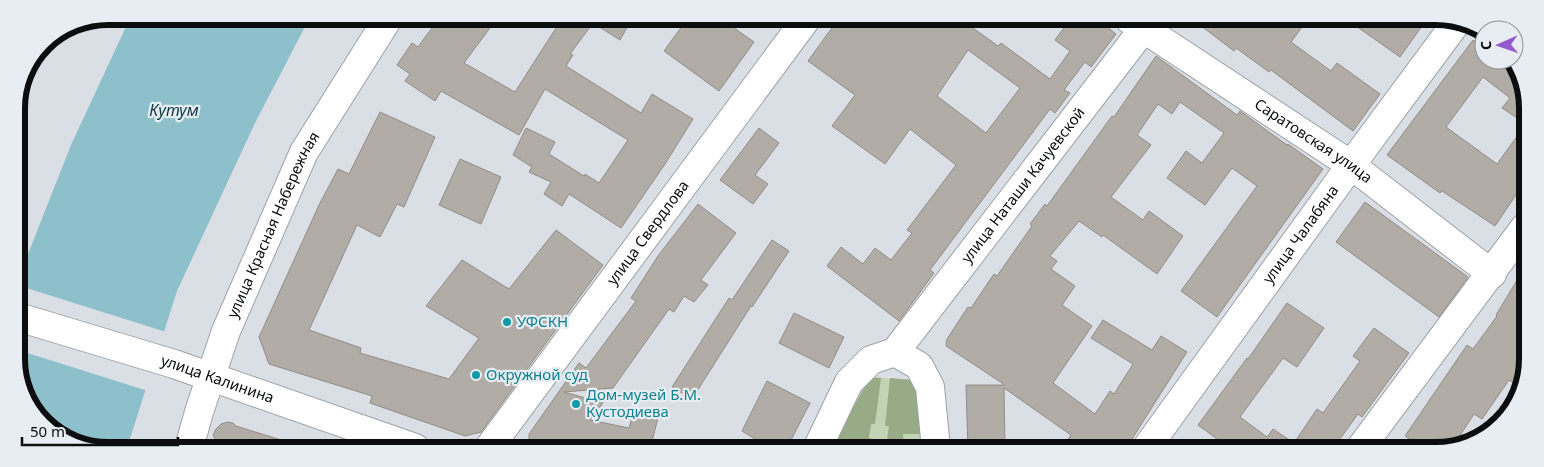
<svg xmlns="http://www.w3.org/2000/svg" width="1544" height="467" font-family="'Noto Sans',sans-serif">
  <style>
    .green { fill: #c3d4b5 }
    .forest { fill: #97ab87 }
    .water { fill: #8ec0cb }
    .pier { fill: #dadfe5 }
    .building { fill: #b2aca7; stroke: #928c87; fill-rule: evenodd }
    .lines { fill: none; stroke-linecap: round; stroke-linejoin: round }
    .minor-casing { stroke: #9ca2a7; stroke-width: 30 }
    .major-casing { stroke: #9ca2a7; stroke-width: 30 }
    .minor { stroke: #fff; stroke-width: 28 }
    .major { stroke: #fff; stroke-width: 28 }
    .culture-dot { fill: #0f9aa8; stroke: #e7edf2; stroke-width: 2 }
    .labels { text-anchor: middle; stroke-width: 4.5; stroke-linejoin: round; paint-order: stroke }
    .street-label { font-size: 15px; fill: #0b0d0f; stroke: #e7edf2 }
    .culture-label { font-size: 15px; fill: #0d838f; stroke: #e7edf2; text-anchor: start }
    .water-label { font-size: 16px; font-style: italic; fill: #083941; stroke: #e7edf2 }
    .rim { fill: none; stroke: #0b0d0f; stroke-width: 6 }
  </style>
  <rect width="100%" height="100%" fill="#dadfe5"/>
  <path class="green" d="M870 377 924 381 927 449H830Z"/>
  <path class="forest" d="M870 377 881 378 875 424H871L869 438 873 439 872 449H830Z
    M890 378 924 381 927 434H903L904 446H913L910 449H882V440H887L889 426H885Z"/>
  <path class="water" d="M131 16 310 17 255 123 177 291 127 448H85L43 424 18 376 17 282 71 145Z"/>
  <path class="pier" d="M17 285 166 332 148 391 18 350Z"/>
  <path class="building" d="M440 17H498L464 63 515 92 563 17H633L620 40 593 23 570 54 573 55 566 66 641 113 652 94 693 119 665 164 621 228 569 194 562 206 544 194 551 182 529 172 532 167 513 155 526 128 555 142 549 154 584 176 585 174 599 183 628 140 545 89 519 135 441 91 435 101 405 81 410 74 397 65 412 43 418 47Z
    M688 18H720L754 42 719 91 664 51Z
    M839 18H959L998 46 1001 43 1050 79 1070 51 1055 40 1071 18H1096L1116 34 1091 67 1085 62 1064 90 1070 93 1055 113 1050 109 930 270 934 273 899 321 827 266 841 247 863 264 875 248 891 260 912 233 907 230 956 165 910 129 885 164 832 126 855 95 808 61ZM968 50 1020 88 986 133 937 96Z
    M1192 19H1308L1291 42 1331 71 1337 63 1380 94 1353 131 1271 70 1269 72 1236 48 1234 51Z
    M1346 19H1427L1400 57Z
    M1473 40 1484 49V60H1499L1518 75 1526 91V124L1502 108 1510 98 1483 77 1446 127 1497 164 1526 124V180L1495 226 1442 191 1440 193 1387 155Z
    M1156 56 1237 115 1240 111 1287 145 1288 144 1323 169 1217 317 1181 291 1257 186 1232 168 1205 205 1167 178 1186 151 1202 163 1224 133 1180 102 1172 114 1158 104 1137 135 1151 145 1111 197 1143 220 1149 211 1183 236 1157 274 1103 235 1102 237 1079 221 1050 256 1057 261 1051 269 1075 286 1062 305 1092 326 1053 383 1095 414 1110 391 1114 394 1133 364 1091 338 1103 320 1152 350 1161 336 1187 352 1125 450H1061L1071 435 1004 388 1005 450H968L966 385H1005L946 346 947 339 968 307 971 308 994 274 997 276 1032 226 1030 224 1045 204 1047 206 1112 116 1114 117Z
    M380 112 435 137 404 207 397 204 380 237 357 225 309 330 361 348 360 353 449 379 479 338 426 306 462 260 509 289 556 230 603 265 481 432 465 436 370 403 372 396 269 364 259 337 319 205 338 169 349 174Z
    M759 128 779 143 755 175 768 184 753 204 720 180Z
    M460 159 501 177 481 224 439 205Z
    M1365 202 1468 277 1439 317 1336 242Z
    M698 204 736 233 701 280 708 285 694 302 684 296 674 312 669 309 613 388 564 392 603 403 590 420 629 428 634 411 658 418 650 449H529V434L579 363 586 368 636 301 631 298 658 256Z
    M772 240 789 251 752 307 751 306 692 399 672 387 729 298 732 300Z
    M1525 267V382L1521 388 1509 380 1482 419 1474 414 1453 446 1441 451H1426L1405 436 1467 345 1473 349 1497 316 1496 315Z
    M1287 303 1324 328 1297 367 1283 358 1240 417 1267 437 1273 429 1294 443 1317 409 1323 413 1360 361 1353 356 1374 328 1409 353 1362 417 1358 414 1332 450H1232L1198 425 1247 358 1248 359Z
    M794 313 844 337 829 368 779 343Z
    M767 381 810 403 789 444 783 441 778 449H771L742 431Z
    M228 422 233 423 236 426 294 444 293 448H212L215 439 213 435 216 429 221 424Z"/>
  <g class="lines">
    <g class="minor-casing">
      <g id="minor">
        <path id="s1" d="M1129 19 1351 165 1492 274"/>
        <path id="s2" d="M18 317 174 364 415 448"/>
        <path d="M895 352 919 366 930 387 936 449"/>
        <path id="s3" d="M189 448 199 412 226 331 304 152 389 17"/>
        <path id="s4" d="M817 449 849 382 871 360 895 352 1151 19"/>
        <path id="s5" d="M1145 450 1351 165 1459 19"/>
        <path d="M1359 450 1525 227"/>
      </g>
    </g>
    <g class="major-casing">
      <g id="major">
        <path id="s6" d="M488 449 807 18"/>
      </g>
    </g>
    <use href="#minor" class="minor"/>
    <use href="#major" class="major"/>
  </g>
  <g class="culture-dot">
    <circle cx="507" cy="322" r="5"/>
    <circle cx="476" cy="375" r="5"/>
    <circle cx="576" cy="404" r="5"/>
  </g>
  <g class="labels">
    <g class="street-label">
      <text dy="5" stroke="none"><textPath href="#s1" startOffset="221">Саратовская улица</textPath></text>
      <text dy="5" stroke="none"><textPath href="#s4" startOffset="341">улица Наташи Качуевской</textPath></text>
      <text dy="5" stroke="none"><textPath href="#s3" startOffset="239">улица Красная Набережная</textPath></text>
      <text dy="5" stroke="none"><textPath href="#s6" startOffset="269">улица Свердлова</textPath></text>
      <text dy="5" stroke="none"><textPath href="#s5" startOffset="266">улица Чалабяна</textPath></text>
      <text dy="5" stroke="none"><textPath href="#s2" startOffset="209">улица Калинина</textPath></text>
    </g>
    <g class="culture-label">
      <text x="517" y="327">УФСКН</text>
      <text x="486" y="380">Окружной суд</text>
      <text x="586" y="400">Дом-музей Б.М.<tspan x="586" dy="17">Кустодиева</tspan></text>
    </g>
    <g class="water-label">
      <text x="174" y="116">Кутум</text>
    </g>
  </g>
  <path d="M0 0H1544V467H0ZM108 25H1436A83 83 0 0 1 1519 108V359A83 83 0 0 1 1436 442H108A83 83 0 0 1 25 359V108A83 83 0 0 1 108 25Z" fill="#e7edf2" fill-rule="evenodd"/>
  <path class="rim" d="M108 25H1436A83 83 0 0 1 1519 108V359A83 83 0 0 1 1436 442H108A83 83 0 0 1 25 359V108A83 83 0 0 1 108 25Z"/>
  <g transform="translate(1499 45) rotate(268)"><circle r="24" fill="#e7edf2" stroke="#8f9397"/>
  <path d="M0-4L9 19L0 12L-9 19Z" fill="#9759cf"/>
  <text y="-8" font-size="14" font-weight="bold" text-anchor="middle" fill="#0b0d0f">С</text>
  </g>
  <path d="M22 437v8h156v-8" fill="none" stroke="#0b0d0f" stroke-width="2.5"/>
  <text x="30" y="437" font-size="15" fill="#0b0d0f" stroke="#e7edf2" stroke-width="4" paint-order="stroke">50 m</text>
</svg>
